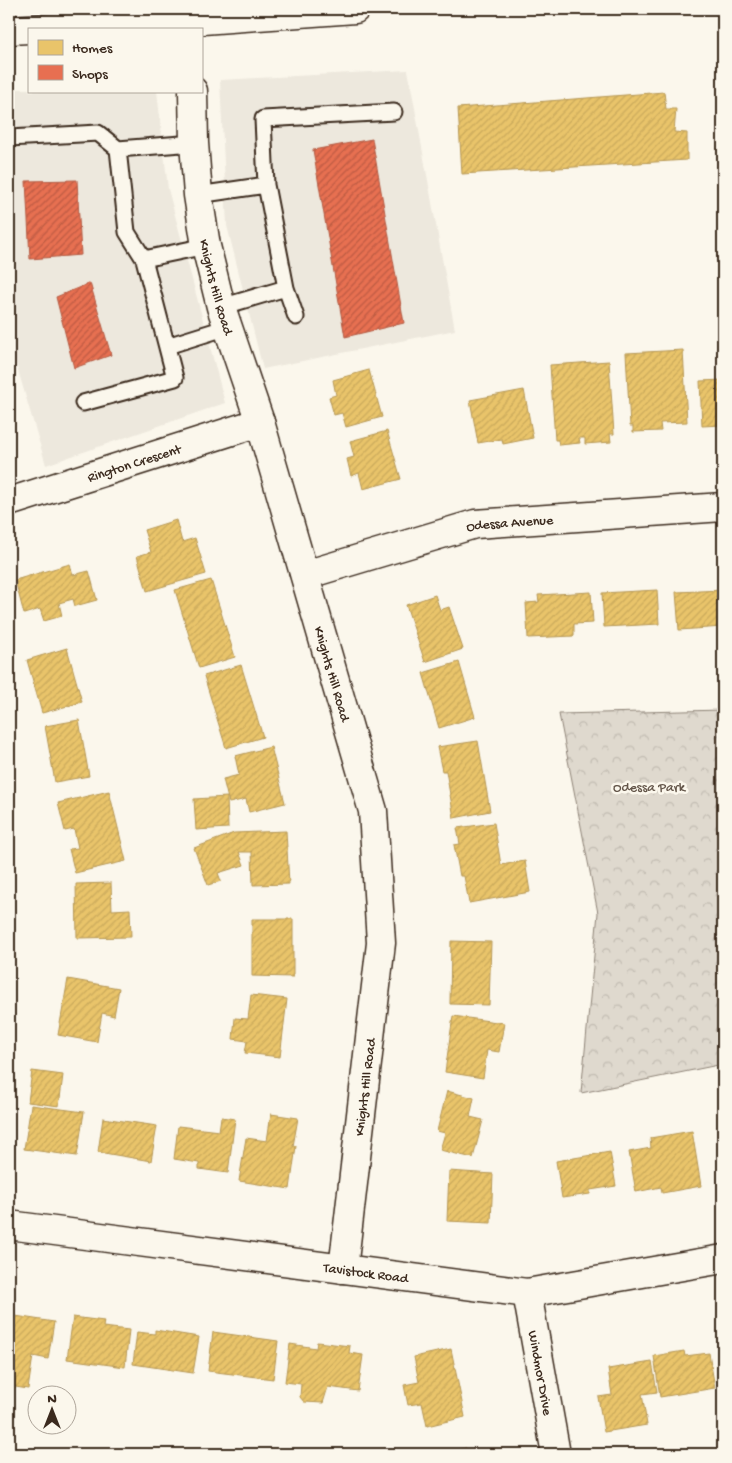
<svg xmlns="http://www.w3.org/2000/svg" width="732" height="1463" font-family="'Gochi Hand',sans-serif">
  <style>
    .built { fill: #ede8dd }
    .forest { fill: url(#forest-crowns); stroke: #8d8276 }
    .homes { fill: url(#homes-hatch); stroke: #b59653 }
    .shops { fill: url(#shops-hatch); stroke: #b35a42 }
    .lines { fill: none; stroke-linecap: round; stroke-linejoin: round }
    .lane-casing { stroke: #3b2a1e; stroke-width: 19 }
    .street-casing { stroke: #3b2a1e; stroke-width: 31 }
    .secondary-casing { stroke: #3b2a1e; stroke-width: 31 }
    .lane { stroke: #fbf7ec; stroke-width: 15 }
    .street { stroke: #fbf7ec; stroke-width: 28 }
    .secondary { stroke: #fbf7ec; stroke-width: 28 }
    .labels { text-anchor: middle; stroke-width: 5; stroke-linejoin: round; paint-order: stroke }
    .street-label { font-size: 14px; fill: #3b2a1e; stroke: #fbf7ec }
    .park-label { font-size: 14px; fill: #64564a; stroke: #fbf7ec }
  </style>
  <defs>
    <pattern id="forest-crowns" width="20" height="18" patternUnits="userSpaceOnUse" patternTransform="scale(1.25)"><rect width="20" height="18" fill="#dfd9ce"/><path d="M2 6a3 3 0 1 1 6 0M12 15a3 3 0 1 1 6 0" fill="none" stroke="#c0bab0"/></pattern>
    <pattern id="homes-hatch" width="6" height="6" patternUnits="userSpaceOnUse" patternTransform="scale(1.25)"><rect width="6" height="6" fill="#e9c46a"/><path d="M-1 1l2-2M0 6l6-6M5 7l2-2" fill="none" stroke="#c9a95b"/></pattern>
    <pattern id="shops-hatch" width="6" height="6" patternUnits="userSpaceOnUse" patternTransform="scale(1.25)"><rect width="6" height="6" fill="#e76f51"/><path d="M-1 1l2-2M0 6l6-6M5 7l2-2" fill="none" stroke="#bc5b43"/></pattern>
  </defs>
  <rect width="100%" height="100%" fill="#fbf7ec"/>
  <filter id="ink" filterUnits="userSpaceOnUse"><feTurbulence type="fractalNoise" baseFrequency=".02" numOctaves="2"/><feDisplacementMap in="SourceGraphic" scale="10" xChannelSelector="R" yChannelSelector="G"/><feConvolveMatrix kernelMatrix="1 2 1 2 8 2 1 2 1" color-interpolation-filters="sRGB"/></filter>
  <g filter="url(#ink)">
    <path class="built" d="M408 70 455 330 263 369 227 226 220 80Z
      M9 89H29V91H157L168 189 225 403 46 465 9 340Z"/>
    <path class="forest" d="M723 710V1064L581 1093 598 913 559 714Z"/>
    <path class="homes" d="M664 92 666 109H676L674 132 687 133V160L462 174 458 108Z
      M683 350 687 422 660 423 661 431 633 432V426H630L626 353Z
      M609 361 614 434H610L611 442 585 444V438H579L580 443 559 445 558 440H555L550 365Z
      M369 370 382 417 346 427 342 413 334 415 329 397 336 395 333 380Z
      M723 380V425L702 426 700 381Z
      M524 390 533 438 503 444 502 439 478 443 470 400Z
      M387 431 401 479 363 489 359 473 351 476 347 459 354 457 350 441Z
      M176 520 182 542 195 538 206 574 147 591 137 556 151 552 144 530Z
      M70 564 73 575 89 571 97 600 75 606 73 599 59 603 62 616 44 621 40 609 24 614 15 580Z
      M211 580 235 657 199 668 175 590Z
      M657 590 659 624 604 627 602 593Z
      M723 590V627L679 630 676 592Z
      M591 592 593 623 574 624V636L528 638 526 603 539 602 538 595Z
      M435 595 440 610 449 607 463 649 425 662 406 605Z
      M67 648 82 702 42 713 27 660Z
      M459 662 475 717 439 728 423 673Z
      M241 665 263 737 226 748 204 676Z
      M79 720 89 776 55 782 45 726Z
      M478 741 490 811 454 818 446 771H442L437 747Z
      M271 747 285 803 249 812 246 799 229 803 223 779 239 775 235 756Z
      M109 791 126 861 75 873 69 849 78 848 74 829 65 831 58 803Z
      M227 797 228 828 196 830 194 799Z
      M494 823 501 865 525 861 530 892 469 903 464 876H460L454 845 460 844 457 828Z
      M286 831 289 884 253 885 252 852H239L244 865 218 873 221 881 208 885 194 848 234 833Z
      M111 883 112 910 130 909 131 937 77 938 76 884Z
      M252 919H293V977L252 976Z
      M451 941 491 942 489 1005 450 1004Z
      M68 979 119 988 114 1016 102 1013 97 1042 58 1035Z
      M251 995 287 999 280 1057 245 1053 247 1041 233 1039 235 1018 248 1019Z
      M453 1016 504 1023 499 1052 487 1050 483 1078 445 1072Z
      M32 1071 63 1075 59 1106 28 1102Z
      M447 1091 474 1098 470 1117 483 1120 473 1158 440 1150 445 1133 437 1131Z
      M31 1105 84 1112 77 1156 24 1149Z
      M271 1114 298 1118 293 1146H296L290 1189 239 1181 246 1138 267 1141Z
      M221 1117 235 1119 228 1173 199 1169V1163L174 1159 178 1126 219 1131Z
      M103 1118 157 1126 151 1161 98 1152Z
      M692 1131 701 1186 662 1193 661 1187 636 1192 629 1152 651 1148 650 1138Z
      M610 1152 616 1186 590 1190V1194L562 1198 556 1161Z
      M449 1171 493 1174 491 1223 447 1221Z
      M9 1315 54 1322 48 1359 33 1356 28 1389 9 1386Z
      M73 1317 104 1321 103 1327 129 1330 125 1367 67 1359Z
      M155 1330 199 1337 193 1373 133 1364 137 1332 155 1334Z
      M213 1332 278 1341 273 1379 208 1371Z
      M317 1342 350 1346 349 1353 363 1355 358 1391 328 1387 323 1403 304 1402 300 1397 301 1384 285 1382 290 1344 316 1348Z
      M451 1349 465 1417 427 1426 422 1403 408 1405 404 1385 419 1382 414 1357Z
      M684 1351 685 1356 709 1353 715 1388 660 1397 654 1356Z
      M652 1362 657 1392 642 1394 647 1425 604 1432 598 1397 612 1395 608 1369Z
      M466 1448 467 1454H436Z"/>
    <path class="shops" d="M372 139 404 323 345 337 313 150Z
      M77 180 81 255 30 259 26 181Z
      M90 283 111 355 74 368 56 297Z"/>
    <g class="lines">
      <g class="lane-casing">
        <path id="lane" d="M9 138 98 133 118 149 127 232 144 259 175 378 83 403
          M118 149 194 143
          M198 195 266 185
          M144 259 206 246
          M221 307 286 288
          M296 317 286 288 266 185 263 119 394 112
          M167 346 228 327"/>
      </g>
      <g class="street-casing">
        <g id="street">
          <path id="s1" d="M193 91 194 143 198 195 206 246 221 307 260 422 373 811 381 943 343 1269"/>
          <path id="s2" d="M9 502 260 422"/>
          <path id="s3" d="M305 575 475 524 723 507"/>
          <path id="s4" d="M527 1293 556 1454"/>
        </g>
      </g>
      <g class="secondary-casing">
        <g id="secondary">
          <path d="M9 30 189 21 355 9"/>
          <path id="s5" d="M9 1225 527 1293 723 1259"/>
        </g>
      </g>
      <use href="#lane" class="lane"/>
      <use href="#street" class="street"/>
      <use href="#secondary" class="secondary"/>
    </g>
  </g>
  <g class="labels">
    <g class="street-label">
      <text dy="5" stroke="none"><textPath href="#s1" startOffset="198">Knights Hill Road</textPath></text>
      <text dy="5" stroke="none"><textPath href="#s2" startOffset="131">Rington Crescent</textPath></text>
      <text dy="5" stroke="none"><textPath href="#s3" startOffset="212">Odessa Avenue</textPath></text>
      <text dy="5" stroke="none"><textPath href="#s1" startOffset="602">Knights Hill Road</textPath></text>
      <text transform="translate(364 1087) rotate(-83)" y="5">Knights Hill Road</text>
      <text dy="5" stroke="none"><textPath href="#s5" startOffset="360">Tavistock Road</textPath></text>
      <text dy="5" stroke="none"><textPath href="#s4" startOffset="81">Windmor Drive</textPath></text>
    </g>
    <g class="park-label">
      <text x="649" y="791">Odessa Park</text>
    </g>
  </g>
  <rect width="732" height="1463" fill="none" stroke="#fbf7ec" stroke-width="30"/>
  <rect x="15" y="15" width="702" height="1433" fill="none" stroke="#3b2a1e" stroke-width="2" filter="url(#ink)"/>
  <rect x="28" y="28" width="175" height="65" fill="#fbf7ec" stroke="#aea59a"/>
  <rect x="38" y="40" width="25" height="15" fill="#e9c46a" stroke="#aea59a"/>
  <text x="72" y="52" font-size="15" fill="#3b2a1e">Homes</text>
  <rect x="38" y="65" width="25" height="15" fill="#e76f51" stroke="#aea59a"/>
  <text x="72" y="78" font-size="15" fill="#3b2a1e">Shops</text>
  <g transform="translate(52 1410)"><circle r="24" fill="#fbf7ec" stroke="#aea59a"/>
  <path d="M0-4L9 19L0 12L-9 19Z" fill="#3b2a1e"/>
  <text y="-8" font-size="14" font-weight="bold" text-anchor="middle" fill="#3b2a1e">N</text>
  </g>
</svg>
